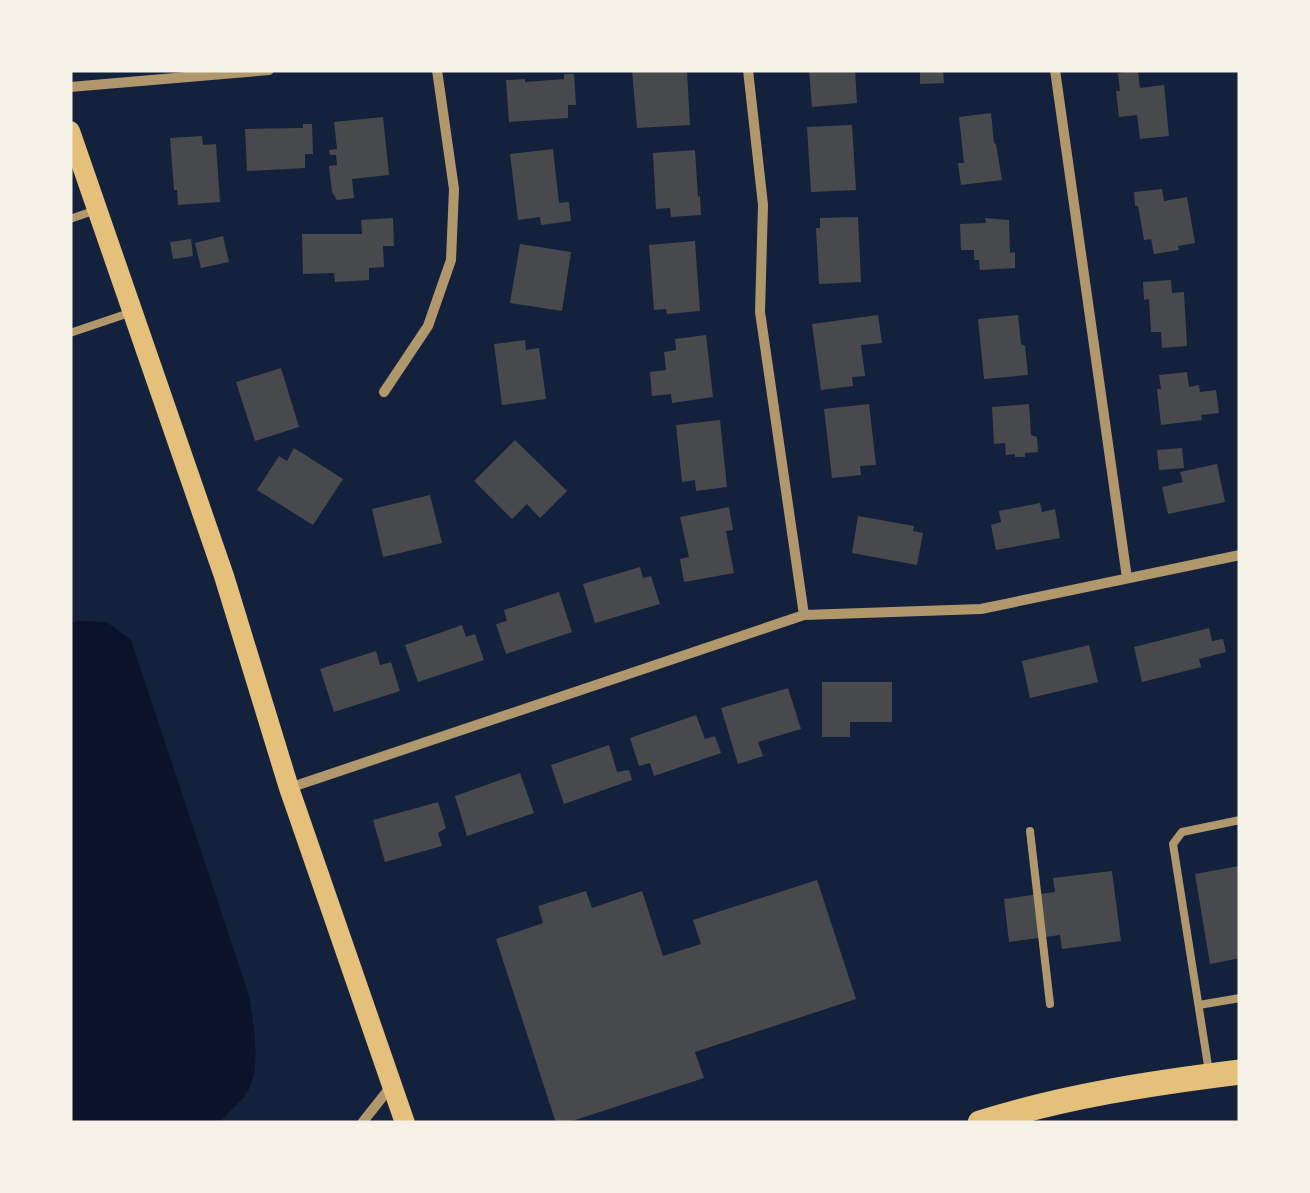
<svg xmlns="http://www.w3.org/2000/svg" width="1310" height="1193" font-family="'Archivo Narrow',sans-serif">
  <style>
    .water { fill: #0b132b }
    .building { fill: #48494c }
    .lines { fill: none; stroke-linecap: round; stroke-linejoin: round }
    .service { stroke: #b1986c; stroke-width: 8 }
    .minor { stroke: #b1986c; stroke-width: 10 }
    .secondary { stroke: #e5c07b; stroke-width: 20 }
    .primary { stroke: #e5c07b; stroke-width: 25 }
  </style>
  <rect width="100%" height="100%" fill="#14213d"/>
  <path class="water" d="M77 621 107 622 131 640 248 992C253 1017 261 1062 250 1087 245 1099 228 1112 219 1123H70V624Z"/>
  <path class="building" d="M632 70H687L690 125 637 128Z
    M809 70H855L857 103 812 107Z
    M920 70H943L944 83 920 84Z
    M1138 71 1140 88 1164 85 1169 136 1140 139 1137 115 1119 117 1116 91H1120L1118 73Z
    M564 74H574L576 105H568V118L509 122 506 80 525 79V82L564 79Z
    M991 113 994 143 996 144 1002 180 961 185 958 163H964L959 117Z
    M383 117 389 175 352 179 354 198 337 200 332 192 329 166 337 165 336 155H330L329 150 337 149 334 122Z
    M303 124H312L313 154H305V168L247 171 245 129 303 128Z
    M852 125 856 190 811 192 807 127Z
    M202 136 203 145 216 144 220 202 178 205 177 190H174L170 138Z
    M553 149 559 203 569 202 571 221 541 225 540 217 518 220 510 154Z
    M695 150 698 197 700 196 701 215 671 217 670 208 656 209 653 153Z
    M1162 189 1164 201 1187 197 1195 243 1178 246 1179 250 1154 254 1151 239 1144 240 1138 206H1135L1134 192Z
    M858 217 861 282 819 284 816 228H820V218Z
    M393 218 394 246H383L384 267 369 268V280L335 282 334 273 303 274 302 234H362L361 220Z
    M985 218 1009 220 1010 253 1015 252V268L980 270 979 260H974V250H961L960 224 986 223Z
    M223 236 229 262 201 268 195 243Z
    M191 239 193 256 173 259 170 242Z
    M695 241 700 311 667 314 666 309 654 310 649 245Z
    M520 244 571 252 562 311 510 303Z
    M1171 280 1172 293 1184 292 1187 346 1162 348 1161 332H1151L1149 299 1144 300 1143 282Z
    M878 315 882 343 861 345 865 376 852 377 853 386 821 390 812 324Z
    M1018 315 1021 344 1025 346 1028 375 984 379 978 319Z
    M706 335 713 397 672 403 671 394 652 396 650 372 666 370 664 352 676 350 675 339Z
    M525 340 526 350 539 348 546 399 502 405 494 344Z
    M281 368 299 427 255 441 236 382Z
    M1187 372 1189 387 1199 385 1200 392 1216 390 1219 413 1201 415 1202 420 1161 425 1157 389H1161L1159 375Z
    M869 404 876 465 860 466 861 475 832 478 824 409Z
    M1029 404 1031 435 1037 437 1038 452 1025 453V457H1015V454L1006 455 1005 443 994 444 992 407Z
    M720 420 727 487 696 491 695 480 682 482 676 425Z
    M515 440 567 491 540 518 527 504 512 519 474 481Z
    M294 448 343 479 313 525 257 490 279 456 287 461Z
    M1182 448 1184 468 1159 470 1157 450Z
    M1217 464 1225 502 1168 514 1162 487 1183 482 1180 472Z
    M430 495 442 543 383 557 372 509Z
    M1040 503 1042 512 1055 509 1060 538 996 550 991 525 1001 522 999 511Z
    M729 507 733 530 726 531 734 573 684 582 680 559 689 557 680 517Z
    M858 516 914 526 913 531 923 533 917 565 852 553Z
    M640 567 643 578 651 576 660 604 595 623 583 584Z
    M559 592 572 632 506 654 496 624 507 621 504 610Z
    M462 625 466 637 475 634 484 660 418 682 405 645Z
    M1209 628 1212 641 1223 639 1226 652 1199 659 1201 667 1142 682 1134 647Z
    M1089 645 1098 682 1030 698 1022 661Z
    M376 651 380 665 391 662 400 691 334 712 320 669Z
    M822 682H892V722H850V737H822Z
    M788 688 801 729 758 742 763 756 738 764 721 708Z
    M696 715 705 739 715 736 721 753 654 776 650 763 639 766 630 738Z
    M609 745 617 772 629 770 632 780 564 804 551 765Z
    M520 773 534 813 467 836 455 796Z
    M438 802 446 828 438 833 442 846 385 862 373 820Z
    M1239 866 1240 958 1210 964 1195 874Z
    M1112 871 1121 941 1062 949 1060 935 1009 942 1004 899 1055 892 1053 878Z
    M817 880 856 999 695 1052 704 1078 566 1123H556L496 939 543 923 538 906 586 891 592 908 642 891 663 956 701 944 693 920Z"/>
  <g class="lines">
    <path class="service" d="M70 219 93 211
      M70 333 132 312
      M1030 831 1050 1004
      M1199 1005 1240 998
      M1209 1072 1173 844 1182 832 1240 820"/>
    <path class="minor" d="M748 70 763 205 760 312 804 615
      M1055 70 1127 578
      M70 87 269 70
      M384 392 428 326 451 260 454 189 437 70
      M289 788 804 615 981 609 1240 555
      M362 1123 392 1085"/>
    <path class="secondary" d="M70 131 224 576 289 788 405 1123"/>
    <path class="primary" d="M980 1123C1065 1096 1152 1083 1240 1072"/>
  </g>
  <rect width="1310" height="1193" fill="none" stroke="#f6f1e7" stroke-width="145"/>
</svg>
